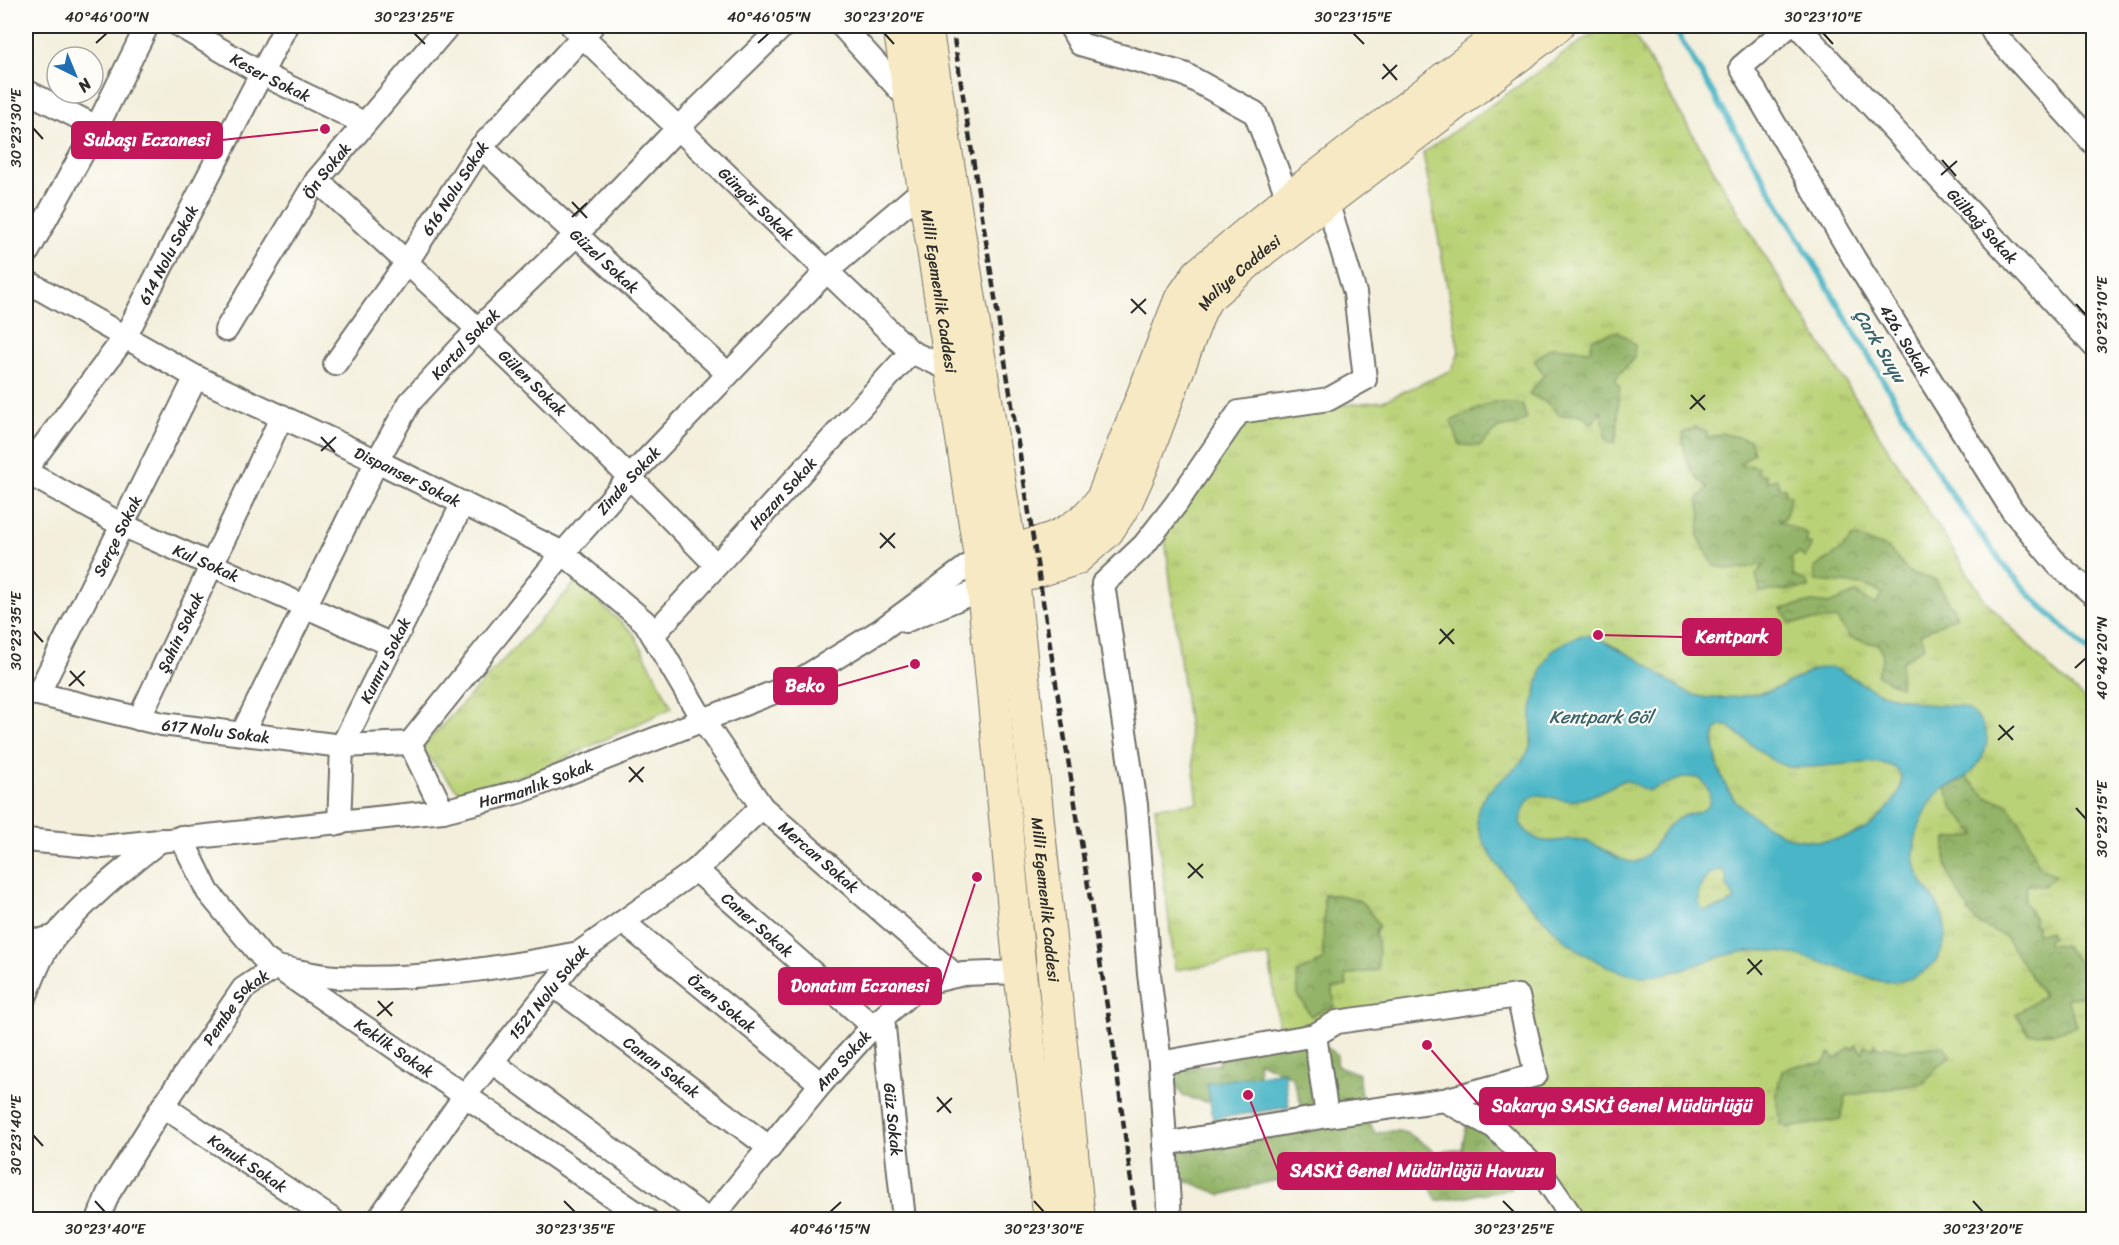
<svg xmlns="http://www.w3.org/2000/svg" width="2119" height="1245" font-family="Sriracha,sans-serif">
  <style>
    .grass { fill: url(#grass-tufts); stroke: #727e51; stroke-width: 1.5 }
    .forest { fill: url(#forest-crowns); stroke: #5f704a; stroke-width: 1.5 }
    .water { fill: #49b5c6; stroke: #3a7078; stroke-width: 1.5; fill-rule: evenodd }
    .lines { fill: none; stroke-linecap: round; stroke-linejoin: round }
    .stream { stroke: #49b5c6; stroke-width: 6 }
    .minor-casing { stroke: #717069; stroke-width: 26 }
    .secondary-casing { stroke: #717069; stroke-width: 34 }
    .minor { stroke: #fff; stroke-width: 22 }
    .secondary { stroke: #f6e9c3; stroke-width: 32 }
    .rail { stroke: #2b2b2b; stroke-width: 4.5; stroke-dasharray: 9 4.5; stroke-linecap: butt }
    .ticks { fill: none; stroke: #2b2b2b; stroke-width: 2 }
    .labels { text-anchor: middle; stroke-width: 4.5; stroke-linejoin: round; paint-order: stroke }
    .street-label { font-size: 16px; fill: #2b2b2b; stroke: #fdfcf7 }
    .water-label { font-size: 18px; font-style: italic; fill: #376269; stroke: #fdfcf7 }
    .leader { fill: none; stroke: #c2185b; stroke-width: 2 }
    .callout-dot { fill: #c2185b; stroke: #fdfcf7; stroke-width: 2 }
    .callout { fill: #c2185b; stroke: #c2185b; stroke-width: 2 }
    .callout-label { font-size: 18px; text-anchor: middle; font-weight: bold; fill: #fff }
    .neatline { fill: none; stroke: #2b2b2b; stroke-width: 2 }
    .ticks-label { font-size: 15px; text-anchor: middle; fill: #2b2b2b }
  </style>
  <defs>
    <pattern id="grass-tufts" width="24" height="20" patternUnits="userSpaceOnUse" patternTransform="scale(1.5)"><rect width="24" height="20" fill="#bad277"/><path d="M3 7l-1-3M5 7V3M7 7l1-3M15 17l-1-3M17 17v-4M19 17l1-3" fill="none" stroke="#a0b467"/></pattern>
    <pattern id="forest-crowns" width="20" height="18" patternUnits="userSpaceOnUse" patternTransform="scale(1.5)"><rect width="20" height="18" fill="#93b468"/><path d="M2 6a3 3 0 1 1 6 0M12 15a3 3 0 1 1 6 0" fill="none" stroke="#789356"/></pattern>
  </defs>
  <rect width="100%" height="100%" fill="#fdfcf7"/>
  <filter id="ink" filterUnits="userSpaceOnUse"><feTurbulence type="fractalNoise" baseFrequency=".0167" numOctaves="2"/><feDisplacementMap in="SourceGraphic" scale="12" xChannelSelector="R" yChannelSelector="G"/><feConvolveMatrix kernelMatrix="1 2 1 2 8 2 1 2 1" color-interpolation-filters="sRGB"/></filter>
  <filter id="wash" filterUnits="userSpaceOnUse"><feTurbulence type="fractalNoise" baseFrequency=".008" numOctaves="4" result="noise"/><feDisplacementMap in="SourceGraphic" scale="24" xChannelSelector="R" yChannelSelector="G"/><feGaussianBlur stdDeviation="1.35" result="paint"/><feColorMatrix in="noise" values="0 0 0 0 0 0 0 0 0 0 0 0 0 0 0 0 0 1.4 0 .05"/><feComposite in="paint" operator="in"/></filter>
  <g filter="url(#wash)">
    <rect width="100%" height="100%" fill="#f3efdc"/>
    <path class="grass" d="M1603 26H1629L1762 252 1985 600 2053 671 2093 706V1219H1574L1543 1175 1444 1100 1536 1075 1518 997 1279 1029 1269 956 1175 970 1155 807 1198 803 1163 522 1237 415 1383 401 1452 370 1459 352 1423 153Z
      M576 582 634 634 672 708 540 770 460 793 421 748Z"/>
    <path class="forest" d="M1618 331 1635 345 1634 358 1615 379 1620 387C1616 405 1621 428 1614 444L1606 439 1601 410 1592 424 1580 414 1560 416 1549 404 1529 394 1544 375 1534 360 1552 347 1590 350 1593 338Z
      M1493 402 1522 404 1527 419 1515 425 1498 428 1480 446 1460 445 1451 421Z
      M1696 427 1707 432V439L1722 433 1750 440 1754 453 1740 464 1758 467 1757 472 1766 475 1767 482 1777 479 1779 487 1785 488V494L1791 495 1785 518 1779 521 1808 534 1806 542 1812 544 1805 558 1799 553 1791 558 1793 576 1806 581 1809 588 1760 592 1756 574 1765 564 1736 570 1714 566 1698 536 1701 515 1698 498 1708 488C1688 472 1683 459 1683 433Z
      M1854 536 1889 549 1910 573 1936 580 1957 616 1920 634 1924 646 1901 663 1900 687 1877 675 1883 657 1879 645 1850 638 1837 619 1790 623 1781 609 1812 602 1829 604 1855 593 1876 605 1882 593 1864 585 1816 581 1814 568 1840 551Z
      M1966 777 1988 798 2006 803 2022 825 2039 866 2055 875 2044 886 2027 885 2024 902 2035 919 2033 924 2037 926V933L2049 932 2053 938 2048 939V944L2063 945 2076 959 2088 965 2093 988 2088 996 2067 998 2076 1026 2054 1033 2029 1034 2016 1014 2043 996 2005 936 1980 925 1968 912 1969 909C1955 890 1939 863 1947 839L1976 835 1953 808 1946 789Z
      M1324 894C1357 897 1362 896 1379 926L1375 932 1379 952 1377 970 1346 975 1347 986 1333 988 1334 1008 1325 1009 1311 1016 1298 995 1297 973 1323 961Z
      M1260 1027 1326 1047 1337 1055 1336 1065 1359 1074C1359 1096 1364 1114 1375 1134 1403 1125 1413 1136 1435 1152L1462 1149 1467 1122 1506 1144 1503 1167 1512 1189 1437 1201 1423 1174 1384 1160 1338 1184 1271 1181 1222 1195 1184 1180 1172 1153 1290 1128 1302 1106 1292 1077 1258 1061 1259 1073 1240 1093 1206 1102 1183 1096 1172 1082 1182 1068 1219 1064V1059L1201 1048 1212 1040Z
      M1874 1043 1881 1049 1885 1046 1903 1050 1944 1046 1951 1056 1935 1069 1924 1083 1846 1096 1841 1119 1789 1128 1779 1124 1782 1120C1773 1104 1777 1088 1782 1071L1793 1066 1823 1063 1830 1053 1837 1059 1850 1047 1852 1049 1856 1045 1863 1052 1865 1046 1874 1049Z"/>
    <path class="water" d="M1582 635C1596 635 1605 642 1617 648 1627 654 1639 659 1649 666 1673 684 1689 700 1721 698 1741 697 1762 694 1780 687 1793 681 1807 671 1821 668 1841 664 1862 688 1881 693 1896 697 1910 701 1925 704 1939 706 1956 703 1969 710 1974 714 1981 721 1984 727 1993 745 1979 768 1964 778 1956 784 1945 787 1938 793 1929 802 1921 820 1917 833 1903 883 1943 893 1945 929 1947 969 1906 990 1872 979 1830 966 1787 945 1741 952 1706 957 1670 981 1632 975 1615 972 1580 953 1566 941 1541 918 1474 850 1477 815 1480 784 1522 775 1530 746 1533 736 1531 726 1531 716 1532 707 1535 697 1537 687 1544 655 1551 646 1582 635ZM1720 726H1728C1744 737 1771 764 1789 767 1815 771 1880 754 1896 769 1915 786 1878 822 1863 830 1838 844 1800 845 1776 831 1741 810 1724 797 1716 756 1714 745 1711 735 1720 726ZM1685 777 1699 778C1709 788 1712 794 1708 807 1698 814 1686 813 1676 820 1658 832 1657 852 1636 862 1617 862 1605 848 1588 842 1562 831 1543 857 1520 823 1530 775 1550 805 1577 800 1595 797 1608 787 1625 780L1648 791ZM1721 870 1726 874 1727 886 1735 899 1725 906 1703 911C1693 896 1702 872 1721 870Z
      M1284 1071 1289 1107 1213 1119 1207 1083Z"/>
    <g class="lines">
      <path class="stream" d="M1673 26 1947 488 2002 563 2032 597 2094 657"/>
    </g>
  </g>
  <g filter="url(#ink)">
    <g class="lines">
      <g class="minor-casing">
        <g id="minor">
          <path id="s1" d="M180 26 262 74 364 123"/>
          <path id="s2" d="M572 26 911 352 951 370"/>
          <path d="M842 26 909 100"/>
          <path d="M1070 26 1080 44 1184 74 1255 113 1293 211"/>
          <path id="s3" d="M1789 26 1741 67 1855 260 2012 510 2058 565 2094 595"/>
          <path id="s4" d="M1798 26 2094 346"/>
          <path d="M1990 26 1994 34 2094 144"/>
          <path d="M26 91 97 127"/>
          <path id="s5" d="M481 147 728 374"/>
          <path id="s6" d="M317 180C454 304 587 432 716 565"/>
          <path d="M26 255 97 127 147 26"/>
          <path id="s7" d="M26 281 196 377 377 461 563 553 645 622 702 719 762 807 955 975"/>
          <path id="s8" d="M226 330 317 180 448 26"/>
          <path id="s9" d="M335 364 407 262 481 147 592 26"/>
          <path id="s10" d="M26 469 125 337 286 26"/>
          <path id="s11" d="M26 472 122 525 392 645"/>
          <path d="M905 621 984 588"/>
          <path id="s12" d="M653 635 911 352"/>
          <path id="s13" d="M26 693 38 694 162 724 342 746 410 743"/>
          <path id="s14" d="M38 694 196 377"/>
          <path id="s15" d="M139 719 282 416"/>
          <path id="s16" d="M243 732 377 461 410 402 478 329 576 235 677 129 783 26"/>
          <path id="s17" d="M443 811 410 743 563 553 630 477 827 271 925 188"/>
          <path id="s18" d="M339 824 342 746 463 503"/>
          <path id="s19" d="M181 837 208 892 262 957 647 1220"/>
          <path id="s20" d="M26 840 102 847 443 811 522 791 790 686 881 630 980 557"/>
          <path id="s21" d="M696 870 873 1026"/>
          <path id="s22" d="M623 922 821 1084"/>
          <path d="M26 935 33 942 54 937"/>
          <path id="s23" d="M553 985 770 1148"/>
          <path d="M26 995C34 976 41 954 55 937 84 900 124 869 161 840"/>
          <path id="s24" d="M883 1018 904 1220"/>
          <path d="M1315 1035 1337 1022 1518 996 1536 1075 1444 1100 1327 1116"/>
          <path d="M492 1062 708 1220"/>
          <path d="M1160 1063 1315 1035 1327 1116 1165 1144"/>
          <path d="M1444 1100 1494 1127 1543 1175 1574 1220"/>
          <path id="s25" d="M163 1106 333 1220"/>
          <path id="s26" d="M98 1220 108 1194 163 1106 243 989 276 967C296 970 316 976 336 977 416 981 500 968 579 953"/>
          <path id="s27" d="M378 1220 466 1094 579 953 696 870 762 807"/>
          <path id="s28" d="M710 1220 821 1084 873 1026 921 984 963 974 1020 972"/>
          <path d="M1170 1220 1160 1063 1149 974 1136 805 1103 584 1144 545 1176 504 1239 412 1329 399 1365 379 1355 293 1327 201"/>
        </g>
      </g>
      <g class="secondary-casing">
        <g id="secondary">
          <path id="s29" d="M899 26 980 557 1020 972 1050 1220"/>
          <path id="s30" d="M926 26 1010 549 1079 1220"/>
          <path d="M990 555C1037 543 1071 541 1102 499L1180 300 1198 274 1288 199 1512 26"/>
          <path id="s31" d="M994 585 1076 559 1107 532 1126 503 1142 467 1200 311 1207 298 1263 250 1558 26"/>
        </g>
      </g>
      <use href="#minor" class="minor"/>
      <use href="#secondary" class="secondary"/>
      <path class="rail" d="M952 26 1114 1050 1136 1220"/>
    </g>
  </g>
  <path class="ticks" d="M414 33 425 44M884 33 894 44M1353 33 1364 44M1823 33 1833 44M96 43 107 33M758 43 769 33M1383 64 1397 80M1382 79 1397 65M33 128 43 139M1942 160 1956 176M1941 175 1957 161M572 202 587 218M572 217 587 203M1131 299 1146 314M2076 304 2086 315M1131 313 1146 299M1691 395 1705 410M1690 409 1705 395M321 437 335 452M321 451 336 437M880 533 895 548M880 548 895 533M1440 629 1454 644M33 631 43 642M1439 644 1454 629M2075 668 2086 658M70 671 84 686M69 686 85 671M1999 725 2013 740M1998 740 2014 726M629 767 643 782M629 782 644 767M2076 808 2086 819M1188 863 1203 878M1188 878 1203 864M1748 959 1762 975M1747 974 1762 960M378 1001 392 1016M377 1016 393 1002M937 1097 951 1113M937 1112 952 1098M33 1135 43 1146M95 1201 105 1212M564 1201 575 1212M1034 1201 1044 1212M1503 1201 1514 1212M1973 1201 1983 1212M830 1212 841 1202"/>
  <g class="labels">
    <g class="street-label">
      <text dy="6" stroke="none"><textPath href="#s1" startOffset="104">Keser Sokak</textPath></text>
      <text dy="6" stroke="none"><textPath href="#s8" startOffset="189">Ön Sokak</textPath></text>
      <text dy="6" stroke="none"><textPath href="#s9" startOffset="213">616 Nolu Sokak</textPath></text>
      <text dy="6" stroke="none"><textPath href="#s2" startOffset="256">Güngör Sokak</textPath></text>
      <text dy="6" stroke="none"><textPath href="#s4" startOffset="272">Gülbağ Sokak</textPath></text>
      <text dy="6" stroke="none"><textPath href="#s10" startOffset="258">614 Nolu Sokak</textPath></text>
      <text dy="6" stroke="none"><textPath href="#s5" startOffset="168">Güzel Sokak</textPath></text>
      <text dy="6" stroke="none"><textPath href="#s31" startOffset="423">Maliye Caddesi</textPath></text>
      <text dy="6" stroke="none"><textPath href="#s29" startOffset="268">Milli Egemenlik Caddesi</textPath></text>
      <text dy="6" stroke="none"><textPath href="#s3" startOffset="382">426. Sokak</textPath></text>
      <text dy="6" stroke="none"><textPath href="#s16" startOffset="450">Kartal Sokak</textPath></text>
      <text dy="6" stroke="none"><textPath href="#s6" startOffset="296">Gülen Sokak</textPath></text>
      <text dy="6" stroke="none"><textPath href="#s7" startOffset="429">Dispanser Sokak</textPath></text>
      <text dy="6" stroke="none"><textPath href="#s17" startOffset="417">Zinde Sokak</textPath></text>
      <text dy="6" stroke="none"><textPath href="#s12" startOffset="192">Hazan Sokak</textPath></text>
      <text dy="6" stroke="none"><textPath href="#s14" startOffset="177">Serçe Sokak</textPath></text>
      <text dy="6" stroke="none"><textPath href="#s11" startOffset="202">Kul Sokak</textPath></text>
      <text dy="6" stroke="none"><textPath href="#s15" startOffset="96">Şahin Sokak</textPath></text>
      <text dy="6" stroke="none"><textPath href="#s18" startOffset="174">Kumru Sokak</textPath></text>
      <text dy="6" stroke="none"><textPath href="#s13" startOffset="194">617 Nolu Sokak</textPath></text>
      <text dy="6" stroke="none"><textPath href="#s20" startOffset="516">Harmanlık Sokak</textPath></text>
      <text dy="6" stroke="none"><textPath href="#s7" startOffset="1004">Mercan Sokak</textPath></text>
      <text dy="6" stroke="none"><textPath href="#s30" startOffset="882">Milli Egemenlik Caddesi</textPath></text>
      <text dy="6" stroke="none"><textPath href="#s21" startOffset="82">Caner Sokak</textPath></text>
      <text dy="6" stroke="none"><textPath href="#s27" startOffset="285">1521 Nolu Sokak</textPath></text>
      <text dy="6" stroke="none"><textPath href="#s22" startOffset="128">Özen Sokak</textPath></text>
      <text dy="6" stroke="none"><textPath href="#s26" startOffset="255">Pembe Sokak</textPath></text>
      <text dy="6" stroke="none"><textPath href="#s19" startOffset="306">Keklik Sokak</textPath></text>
      <text dy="6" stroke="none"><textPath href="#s28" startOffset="208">Ana Sokak</textPath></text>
      <text dy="6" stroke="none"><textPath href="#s23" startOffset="136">Canan Sokak</textPath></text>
      <text dy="6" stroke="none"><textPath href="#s24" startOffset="102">Güz Sokak</textPath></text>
      <text dy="6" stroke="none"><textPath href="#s25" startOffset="102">Konuk Sokak</textPath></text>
    </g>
    <g class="water-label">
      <text transform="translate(1880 346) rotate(59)" y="6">Çark Suyu</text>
      <text x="1601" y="723">Kentpark Göl</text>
    </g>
  </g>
  <path class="leader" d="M325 129L222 140M1598 635L1683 637M915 664L837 686M977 877L941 986M1427 1045L1480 1106M1248 1095L1278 1171"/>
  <g class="callout-dot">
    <circle cx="325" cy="129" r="6"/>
    <circle cx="1598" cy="635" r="6"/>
    <circle cx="915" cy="664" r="6"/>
    <circle cx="977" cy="877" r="6"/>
    <circle cx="1427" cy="1045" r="6"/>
    <circle cx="1248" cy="1095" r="6"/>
  </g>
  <g class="callout">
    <rect x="72" y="122" width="150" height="36" rx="6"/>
    <rect x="1683" y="619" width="98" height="36" rx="6"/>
    <rect x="774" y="668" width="63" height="36" rx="6"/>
    <rect x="779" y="968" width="162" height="36" rx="6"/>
    <rect x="1480" y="1088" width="284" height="36" rx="6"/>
    <rect x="1278" y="1153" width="277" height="36" rx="6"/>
  </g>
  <g class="callout-label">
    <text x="147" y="146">Subaşı Eczanesi</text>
    <text x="1732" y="643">Kentpark</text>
    <text x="805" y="692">Beko</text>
    <text x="860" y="992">Donatım Eczanesi</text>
    <text x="1622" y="1112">Sakarya SASKİ Genel Müdürlüğü</text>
    <text x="1417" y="1177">SASKİ Genel Müdürlüğü Havuzu</text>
  </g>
  <rect width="2119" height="1245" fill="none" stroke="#fdfcf7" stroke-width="66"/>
  <g transform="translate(75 75) rotate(137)"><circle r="28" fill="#fdfcf7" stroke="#a9a8a5" stroke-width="1.5"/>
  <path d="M0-4.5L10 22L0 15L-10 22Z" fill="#1f6fb2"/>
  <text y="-9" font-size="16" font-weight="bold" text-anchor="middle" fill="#2b2b2b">N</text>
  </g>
  <rect x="33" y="33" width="2053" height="1179" class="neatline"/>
  <g class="ticks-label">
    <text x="107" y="22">40°46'00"N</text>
    <text x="414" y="22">30°23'25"E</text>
    <text x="769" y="22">40°46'05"N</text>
    <text x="884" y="22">30°23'20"E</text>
    <text x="1353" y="22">30°23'15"E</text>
    <text x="1823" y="22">30°23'10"E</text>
    <text transform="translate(16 128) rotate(-90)" y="5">30°23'30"E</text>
    <text transform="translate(2102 315) rotate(-90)" y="5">30°23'10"E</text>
    <text transform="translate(16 631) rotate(-90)" y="5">30°23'35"E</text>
    <text transform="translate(2102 658) rotate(-90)" y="5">40°46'20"N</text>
    <text transform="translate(2102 819) rotate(-90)" y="5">30°23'15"E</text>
    <text transform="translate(16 1135) rotate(-90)" y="5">30°23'40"E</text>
    <text x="105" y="1234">30°23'40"E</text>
    <text x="575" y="1234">30°23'35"E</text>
    <text x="830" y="1234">40°46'15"N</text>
    <text x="1044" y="1234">30°23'30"E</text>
    <text x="1514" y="1234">30°23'25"E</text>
    <text x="1983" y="1234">30°23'20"E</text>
  </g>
</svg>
